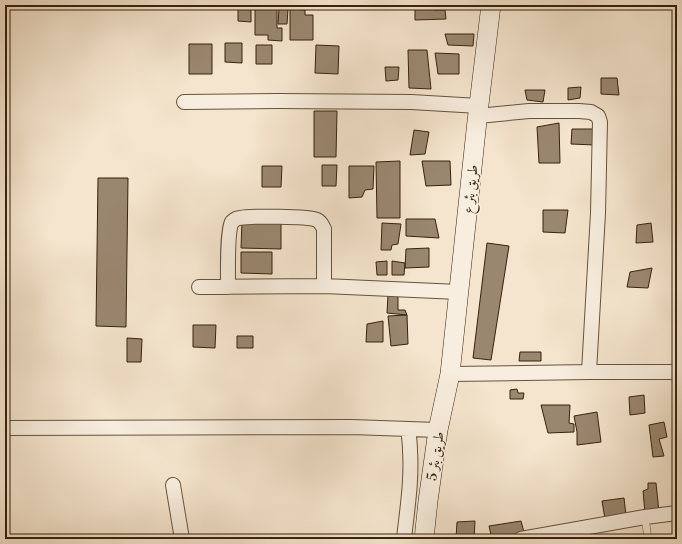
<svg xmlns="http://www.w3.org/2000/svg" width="682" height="544" font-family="'Libre Bodoni',Amiri,serif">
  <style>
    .building { fill: #9a8770; stroke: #37220b }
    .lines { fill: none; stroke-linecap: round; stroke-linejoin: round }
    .lane-casing { stroke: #66533c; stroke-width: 8 }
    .street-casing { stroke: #66533c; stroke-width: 16 }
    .secondary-casing { stroke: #37220b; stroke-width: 20 }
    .lane { stroke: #f8eedf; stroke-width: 7 }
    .street { stroke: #f8eedf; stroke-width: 14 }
    .secondary { stroke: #f8eedf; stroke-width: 19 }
    .labels { text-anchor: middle; stroke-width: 3; stroke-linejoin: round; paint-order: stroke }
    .street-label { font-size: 14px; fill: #37220b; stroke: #f8eedf }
  </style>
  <rect width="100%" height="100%" fill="#f5e5ce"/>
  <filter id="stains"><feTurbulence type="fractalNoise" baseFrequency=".005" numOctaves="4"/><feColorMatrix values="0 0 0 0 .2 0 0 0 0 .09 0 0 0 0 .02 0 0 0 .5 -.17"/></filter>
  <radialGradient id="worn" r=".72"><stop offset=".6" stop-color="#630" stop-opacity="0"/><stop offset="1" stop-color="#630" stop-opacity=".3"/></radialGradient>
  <path class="building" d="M238 5H251V22L238 21Z
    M432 6 434 10H445L446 19 415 20V7Z
    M255 7H277V28H282V41L268 40V35H255Z
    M279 9H288L287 24H278Z
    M290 9 305 10V15H313V40H290Z
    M445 34H474L473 46 448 45Z
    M225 43H242V63L225 62Z
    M189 44H212V74H189Z
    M256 45H272V64H256Z
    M316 45 339 46 338 74 315 73Z
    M408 50H427L431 89 409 88Z
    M435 53 459 54V74H438Z
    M385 67H399L398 80 386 81Z
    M601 78H617L619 95 601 94Z
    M581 87 580 98 568 100V88Z
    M525 90H545L543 102 527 100Z
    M314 111H337L336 157H314Z
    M559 123 560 163H539L537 127Z
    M572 129H596L595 145 571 144Z
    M414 130 429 132 425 154 410 155Z
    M400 161V218H377L376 162Z
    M422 161H450L451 185 426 186Z
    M322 165H337L336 186H322Z
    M262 166H282L281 187H262Z
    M349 166H374L373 189 365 190 362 197 349 198Z
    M98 178H128L126 327 96 326Z
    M543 210H568L565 233 543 232Z
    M406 219H435L439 238 406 236Z
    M242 221H281V249L241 248Z
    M382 223 401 224 398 244 392 245 391 250H381Z
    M651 223 653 242 636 243 637 225Z
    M487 243 509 246 491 360 473 358Z
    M429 248V267L405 268 406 249Z
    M241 252H272V274L241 273Z
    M387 261V275H377L376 262Z
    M392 261 405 263 404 275H392Z
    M652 268 648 288 627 287 630 272Z
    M398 294V310H405L407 315 387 313 388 295Z
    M407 315 408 344 391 346 388 316Z
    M383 321V342H366L367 324Z
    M193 325H216L215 348 193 347Z
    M237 336H253V348H237Z
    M127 338 142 339 141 362H127Z
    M520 352H541V361H519Z
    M517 389 518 393H524L523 399H510V390Z
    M644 395 645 413 630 415 629 397Z
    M541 405H570L569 423 574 424V432L548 433Z
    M597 412 601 442 577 445V432L574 416Z
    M664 422 667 437 659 439 664 456 653 457 649 425Z
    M648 483H656L659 512 645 513 643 491 648 489Z
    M624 498 626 515 605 519 602 501Z
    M475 521 474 539H456L457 522Z
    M521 521 525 536 507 539H492L489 526Z"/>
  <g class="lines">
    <g class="lane-casing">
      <path id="lane" d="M645 517 648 539"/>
    </g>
    <g class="street-casing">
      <path id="street" d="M184 102 278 101 411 102 479 106
        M478 116 529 111H579L591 112 598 116 600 122 598 213 589 372
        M199 287 324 286 459 292
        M228 287C228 275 227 230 232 222 234 220 236 218 240 218 250 216 309 216 317 220 321 222 322 225 324 229V286
        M450 374 589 372H677
        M5 428 351 427 438 430
        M173 485 182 539
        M404 539C407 510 412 481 410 451 410 444 409 436 408 429
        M521 539 645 517 677 513"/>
    </g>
    <g class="secondary-casing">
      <path id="secondary" d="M424 539 428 501 438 430 450 374 477 121 491 5"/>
    </g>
    <use href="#lane" class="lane"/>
    <use href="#street" class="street"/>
    <use href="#secondary" class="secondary"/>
  </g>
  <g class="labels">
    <g class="street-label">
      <text transform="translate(470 189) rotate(-84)" y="5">طريق بئر ع</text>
      <text transform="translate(435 456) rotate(-81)" y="5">طريق بئر 5</text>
    </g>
  </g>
  <rect width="682" height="544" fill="none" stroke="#f5e5ce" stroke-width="20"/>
  <rect x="6" y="6" width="670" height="532" fill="none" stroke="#37220b" stroke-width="2"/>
  <rect x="10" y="10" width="662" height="524" fill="none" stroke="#37220b"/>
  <rect width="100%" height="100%" filter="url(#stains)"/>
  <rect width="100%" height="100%" fill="url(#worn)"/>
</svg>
